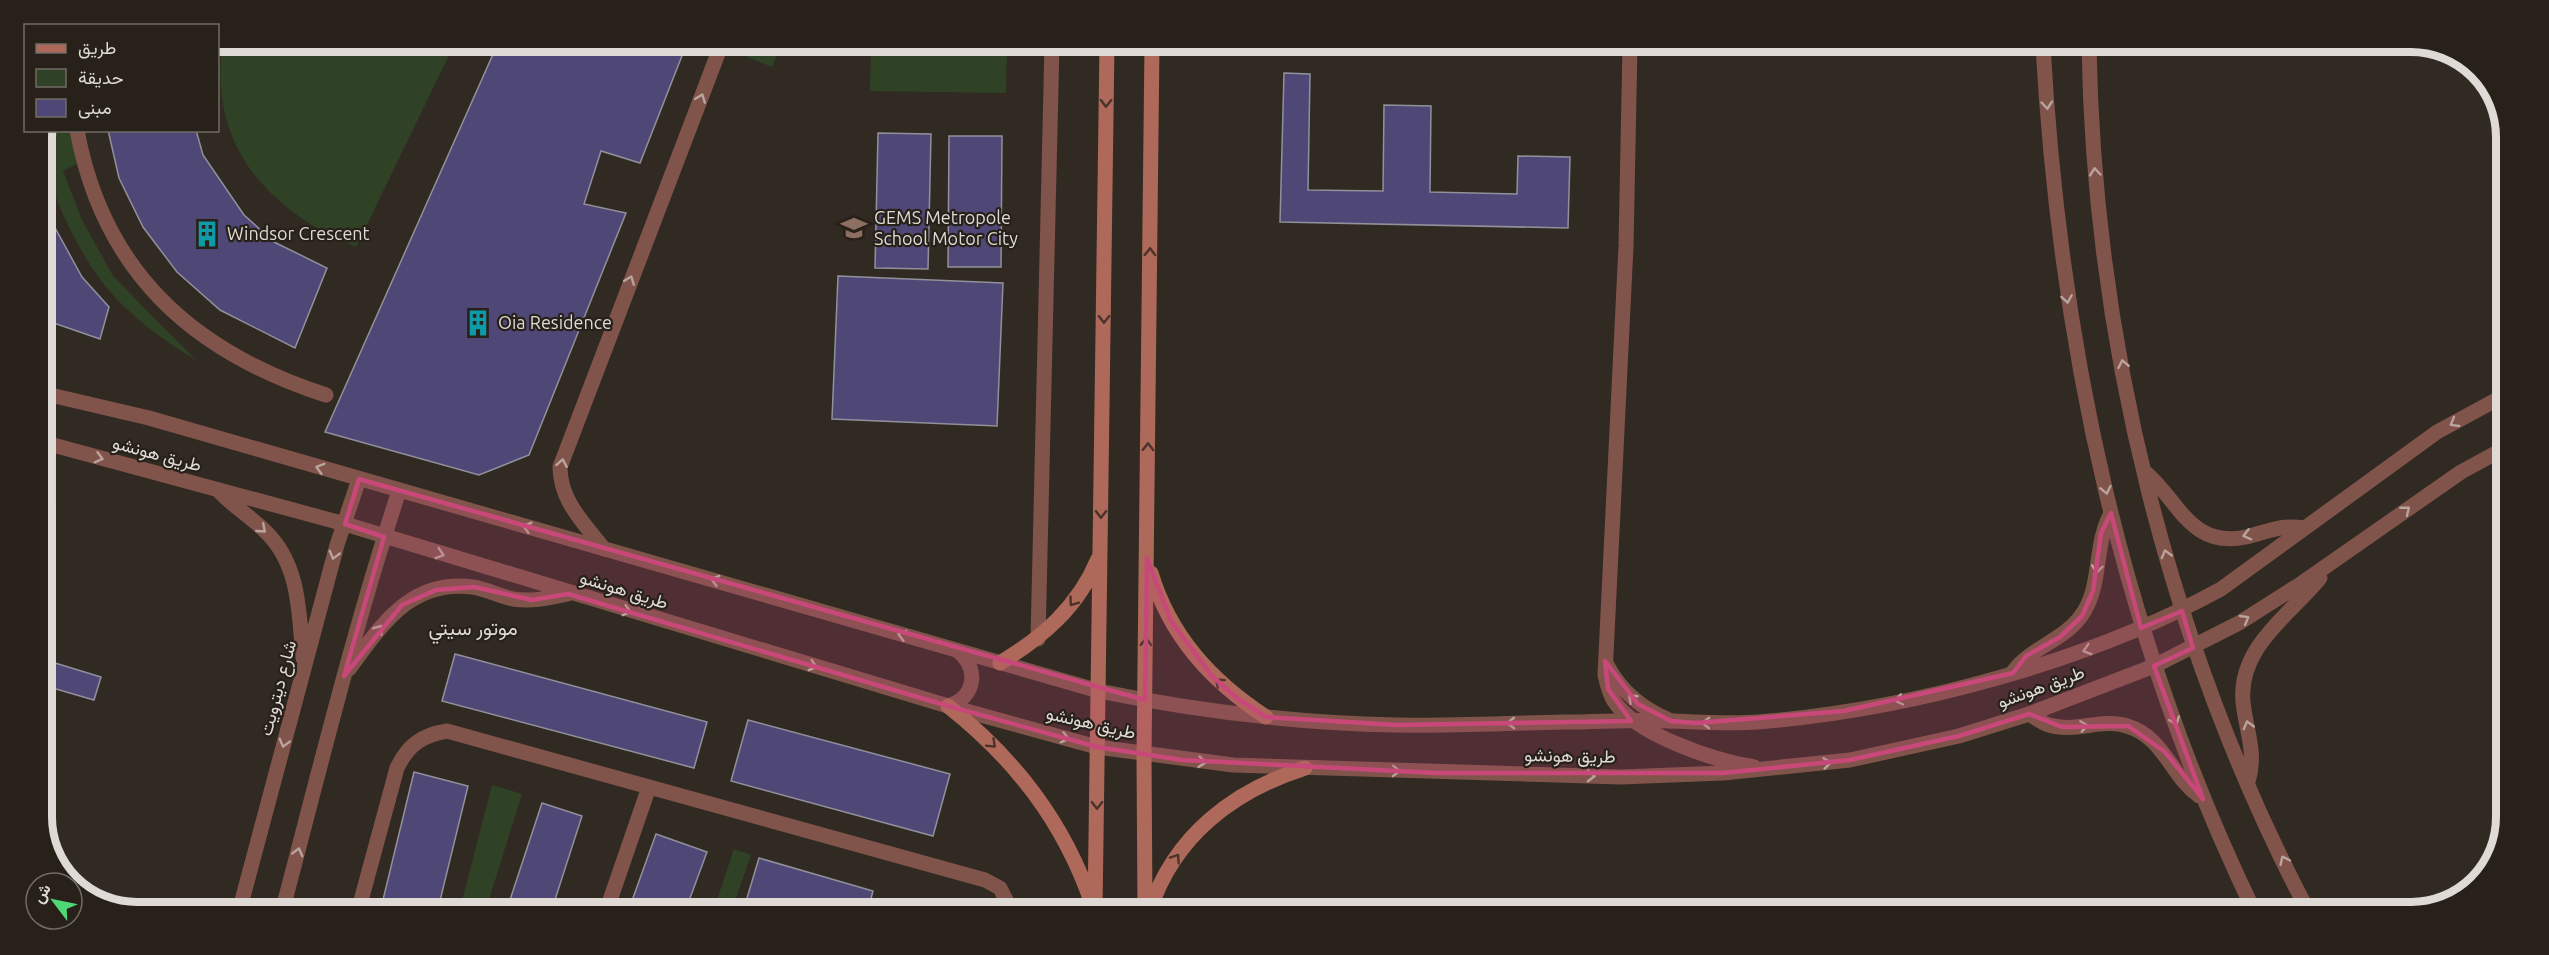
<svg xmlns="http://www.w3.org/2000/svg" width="2549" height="955" font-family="Ubuntu,Vazirmatn,sans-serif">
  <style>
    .green { fill: #304225 }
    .building { fill: #4f4877; stroke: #91909b; stroke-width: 1.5 }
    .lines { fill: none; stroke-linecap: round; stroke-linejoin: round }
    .minor { stroke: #80544a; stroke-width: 15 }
    .tertiary { stroke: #80544a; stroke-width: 15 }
    .secondary { stroke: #af695a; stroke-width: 15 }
    .oneway { stroke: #b9a49e }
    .oneway2 { stroke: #49332a }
    .marked { fill: #c9487a; fill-opacity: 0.2; stroke: #c9487a; stroke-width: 4.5; stroke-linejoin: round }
    .labels { text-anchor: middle; stroke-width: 4.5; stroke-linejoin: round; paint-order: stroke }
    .poi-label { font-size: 18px; fill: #dfdad6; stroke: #27211a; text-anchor: start }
    .street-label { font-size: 18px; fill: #dfdad6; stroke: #27211a }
    .neighbourhood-label { font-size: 20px; fill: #dfdad6; stroke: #27211a }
    .rim { fill: none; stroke: #dfdad6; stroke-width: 8 }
  </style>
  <rect width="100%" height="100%" fill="#312a23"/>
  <path class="green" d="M223 42 455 43 356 247C340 239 322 232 307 222 242 179 211 120 223 42Z
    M734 43H782L772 67 731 50Z
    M871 44H1007L1006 93 870 91Z
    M43 130 71 131 79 163 63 171 82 220 113 276 196 360C164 341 131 317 107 288 79 255 38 174 43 130Z
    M492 785 522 794 486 909H460Z
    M734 849 751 855 732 909H714Z"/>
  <path class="building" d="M498 43H687L640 163 601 151 584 204 626 213 529 455 479 475 325 432Z
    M1282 45H1309V49H1282Z
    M1284 73 1310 74 1308 190 1383 191 1384 105 1431 106 1430 192 1517 194 1518 156 1570 157 1568 228 1280 222Z
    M108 130H196L203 155 244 215 274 242 327 268 295 348 220 310 177 272 143 227 119 178Z
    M878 133 931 134 928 269 875 268Z
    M949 136H1002L1001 267H948Z
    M42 204 82 277 109 307 100 339 42 319Z
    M838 276 1003 283 997 426 832 419Z
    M455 654 707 722 694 768 442 701Z
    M42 659 101 677 94 700 42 685Z
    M748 720 950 774 933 836 731 781Z
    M414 772 468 786 438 909 381 908Z
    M542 803 582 816 552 909H507Z
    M656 834 707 852 686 909H629Z
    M759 858 873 891 868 910 744 908Z"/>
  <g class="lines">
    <path class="minor" d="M1630 45 1626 246 1605 675C1607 684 1609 693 1614 701 1636 735 1716 761 1754 767
      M77 130C103 272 193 352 326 395
      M604 549C584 523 560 501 560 467L722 43
      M1607 665C1622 693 1643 709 1671 721
      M359 908 397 768C408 745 422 735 447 731L985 880 1000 888 1011 910
      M607 909 649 787"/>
    <path class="tertiary" d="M2043 46C2060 348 2122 639 2255 913
      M2089 46C2094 343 2170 650 2309 913
      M42 393 149 418 1099 691C1196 711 1296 723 1396 725 1451 726 1507 723 1563 722 1599 722 1636 719 1672 721 1701 722 1729 724 1758 722 1909 710 2088 662 2221 589L2437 432 2505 395
      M42 442 345 524 948 706 1097 747 1233 765 1621 777 1723 773 1850 760 1959 736 2029 714 2154 666 2239 623 2302 583 2461 472 2505 448
      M2144 471C2178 498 2189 549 2246 537 2267 532 2281 524 2304 528
      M218 490C233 507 252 517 267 533 300 566 299 614 303 658
      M1038 639 1052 44
      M349 669C382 625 410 579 473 587 486 589 499 596 513 599 531 602 550 598 568 594
      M2013 672C2031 647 2063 641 2081 616 2103 586 2093 546 2111 513
      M948 706C975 698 980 669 958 651
      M2029 714C2036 718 2042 723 2049 725 2075 733 2102 718 2127 726 2164 737 2171 776 2199 796
      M2248 782C2257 753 2246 731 2243 702 2238 647 2290 615 2320 578
      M240 908 337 545 359 479
      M283 908C320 768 354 628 399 491"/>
    <path class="secondary" d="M1151 573C1170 636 1211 681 1266 717
      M1000 663C1043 637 1078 607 1098 559
      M948 706C1015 759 1064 822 1092 904
      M1095 910 1107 44
      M1145 910 1144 755 1152 44
      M1150 910C1174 836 1233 791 1305 768"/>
  </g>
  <defs><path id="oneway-chevron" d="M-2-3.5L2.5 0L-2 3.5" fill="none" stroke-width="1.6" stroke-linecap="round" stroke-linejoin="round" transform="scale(1.5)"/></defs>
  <g class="oneway">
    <use href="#oneway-chevron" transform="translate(701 98) rotate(-69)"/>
    <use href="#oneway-chevron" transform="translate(2047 105) rotate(85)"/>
    <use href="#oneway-chevron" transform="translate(2095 172) rotate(-95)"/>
    <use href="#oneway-chevron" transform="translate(630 280) rotate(-69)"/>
    <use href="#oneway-chevron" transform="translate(2067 299) rotate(81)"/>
    <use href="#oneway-chevron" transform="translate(2123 364) rotate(-101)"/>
    <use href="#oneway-chevron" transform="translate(2454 423) rotate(150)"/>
    <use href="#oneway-chevron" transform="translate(99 458) rotate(15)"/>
    <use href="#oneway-chevron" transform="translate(562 463) rotate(-80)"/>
    <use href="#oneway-chevron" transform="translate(320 468) rotate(-164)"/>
    <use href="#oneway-chevron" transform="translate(2106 490) rotate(78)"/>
    <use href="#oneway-chevron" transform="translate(2406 510) rotate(-38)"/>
    <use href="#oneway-chevron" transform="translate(527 527) rotate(-164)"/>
    <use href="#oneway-chevron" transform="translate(262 529) rotate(41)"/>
    <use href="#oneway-chevron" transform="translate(2247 535) rotate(166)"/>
    <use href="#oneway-chevron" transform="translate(440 554) rotate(17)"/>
    <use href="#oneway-chevron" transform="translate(2166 554) rotate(-105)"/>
    <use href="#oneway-chevron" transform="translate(334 555) rotate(105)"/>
    <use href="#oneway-chevron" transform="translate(2097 569) rotate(97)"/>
    <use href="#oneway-chevron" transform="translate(715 580) rotate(-164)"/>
    <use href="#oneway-chevron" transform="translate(627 611) rotate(17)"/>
    <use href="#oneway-chevron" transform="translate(2245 619) rotate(-30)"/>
    <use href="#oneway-chevron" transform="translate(379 629) rotate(-53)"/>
    <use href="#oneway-chevron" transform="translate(902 635) rotate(-164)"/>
    <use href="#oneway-chevron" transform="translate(2087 650) rotate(163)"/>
    <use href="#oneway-chevron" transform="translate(813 666) rotate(17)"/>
    <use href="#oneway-chevron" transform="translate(1632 698) rotate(-137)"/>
    <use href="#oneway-chevron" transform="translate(1899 700) rotate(168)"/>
    <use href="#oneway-chevron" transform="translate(2175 721) rotate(70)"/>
    <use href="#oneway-chevron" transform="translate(1511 723) rotate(179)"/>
    <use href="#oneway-chevron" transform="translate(1706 723) rotate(-179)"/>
    <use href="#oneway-chevron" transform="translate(2248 725) rotate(-105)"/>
    <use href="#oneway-chevron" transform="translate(2084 726) rotate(-8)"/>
    <use href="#oneway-chevron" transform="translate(1065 738) rotate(15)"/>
    <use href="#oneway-chevron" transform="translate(284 743) rotate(105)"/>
    <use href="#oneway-chevron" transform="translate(1202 762) rotate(6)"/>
    <use href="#oneway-chevron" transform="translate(1827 763) rotate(-7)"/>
    <use href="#oneway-chevron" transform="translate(1396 771) rotate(2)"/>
    <use href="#oneway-chevron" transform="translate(1591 776) rotate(1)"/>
    <use href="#oneway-chevron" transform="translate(298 852) rotate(-75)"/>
    <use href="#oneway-chevron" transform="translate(2284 860) rotate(-115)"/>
  </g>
  <g class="oneway2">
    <use href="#oneway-chevron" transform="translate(1106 103) rotate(91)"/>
    <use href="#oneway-chevron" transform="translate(1150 252) rotate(-89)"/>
    <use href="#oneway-chevron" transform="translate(1104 319) rotate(91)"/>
    <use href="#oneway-chevron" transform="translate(1148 447) rotate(-89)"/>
    <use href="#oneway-chevron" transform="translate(1101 514) rotate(91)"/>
    <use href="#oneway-chevron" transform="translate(1073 602) rotate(126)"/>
    <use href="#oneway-chevron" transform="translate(1146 642) rotate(-89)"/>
    <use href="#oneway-chevron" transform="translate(1219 682) rotate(-138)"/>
    <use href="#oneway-chevron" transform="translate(992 744) rotate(44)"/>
    <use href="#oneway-chevron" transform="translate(1097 805) rotate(91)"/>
    <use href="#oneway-chevron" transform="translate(1176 858) rotate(-56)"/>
  </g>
  <path class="marked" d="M359 479 1145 700 1147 558 1171 621 1212 676 1237 698 1266 717 1397 725 1631 721 1608 689 1605 661 1638 704 1671 721 1696 723 1844 711 2013 673 2026 656 2060 637 2082 616 2093 591 2101 533 2111 513 2141 628 2182 611 2193 648 2154 666 2203 799 2165 752 2128 726 2062 727 2029 714 1959 736 1850 760 1723 773H1436L1182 760 1097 747 948 706 568 594 532 600 474 587 436 590 402 605 344 676 384 537 345 524Z"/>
  <defs>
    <g id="school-bare" transform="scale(2.07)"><path d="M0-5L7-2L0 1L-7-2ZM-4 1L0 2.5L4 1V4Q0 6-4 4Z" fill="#8d6e63" stroke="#27211a" stroke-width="2.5" paint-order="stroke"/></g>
    <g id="building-bare" transform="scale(2.07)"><path d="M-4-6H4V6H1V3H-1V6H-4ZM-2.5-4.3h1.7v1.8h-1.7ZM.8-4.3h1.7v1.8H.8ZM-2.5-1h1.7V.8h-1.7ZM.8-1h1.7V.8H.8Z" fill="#0f9aa8" stroke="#27211a" stroke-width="2.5" paint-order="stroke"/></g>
  </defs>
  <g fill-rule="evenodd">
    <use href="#school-bare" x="854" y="228"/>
    <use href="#building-bare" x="207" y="234"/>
    <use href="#building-bare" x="478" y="323"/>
  </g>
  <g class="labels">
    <g class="poi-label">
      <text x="874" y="224">GEMS Metropole<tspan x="874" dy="21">School Motor City</tspan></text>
      <text x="227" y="240">Windsor Crescent</text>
      <text x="498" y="329">Oia Residence</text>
    </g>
    <g class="street-label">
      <text transform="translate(157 454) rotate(15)" y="6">طريق هونشو</text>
      <text transform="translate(624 590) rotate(17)" y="6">طريق هونشو</text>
      <text transform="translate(2041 687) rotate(-20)" y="6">طريق هونشو</text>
      <text transform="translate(278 688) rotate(-75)" y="6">شارع ديترويت</text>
      <text transform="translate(1091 723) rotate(13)" y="6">طريق هونشو</text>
      <text transform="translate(1570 756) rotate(1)" y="6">طريق هونشو</text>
    </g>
    <g class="neighbourhood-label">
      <text x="473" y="635">موتور سيتي</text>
    </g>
  </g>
  <path d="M0 0H2549V955H0ZM137 52H2411A85 85 0 0 1 2496 137V817A85 85 0 0 1 2411 902H137A85 85 0 0 1 52 817V137A85 85 0 0 1 137 52Z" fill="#27211a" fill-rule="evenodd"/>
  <path class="rim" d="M137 52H2411A85 85 0 0 1 2496 137V817A85 85 0 0 1 2411 902H137A85 85 0 0 1 52 817V137A85 85 0 0 1 137 52Z"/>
  <rect x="24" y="24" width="195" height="108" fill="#27211a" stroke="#716b65" stroke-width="1.5"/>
  <rect x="36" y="44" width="30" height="9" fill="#af695a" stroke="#716b65" stroke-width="1.5"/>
  <text x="78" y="54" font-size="18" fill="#dfdad6">طريق</text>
  <rect x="36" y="69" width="30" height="18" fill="#304225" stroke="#716b65" stroke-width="1.5"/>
  <text x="78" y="84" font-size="18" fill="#dfdad6">حديقة</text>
  <rect x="36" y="99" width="30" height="18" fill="#4f4877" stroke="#716b65" stroke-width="1.5"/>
  <text x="78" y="114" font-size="18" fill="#dfdad6">مبنى</text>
  <g transform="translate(54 901) rotate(302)"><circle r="28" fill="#27211a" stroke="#716b65" stroke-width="1.5"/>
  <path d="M0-4.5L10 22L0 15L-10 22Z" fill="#4fd675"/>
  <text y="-9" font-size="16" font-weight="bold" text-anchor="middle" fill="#dfdad6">ش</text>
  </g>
</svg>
